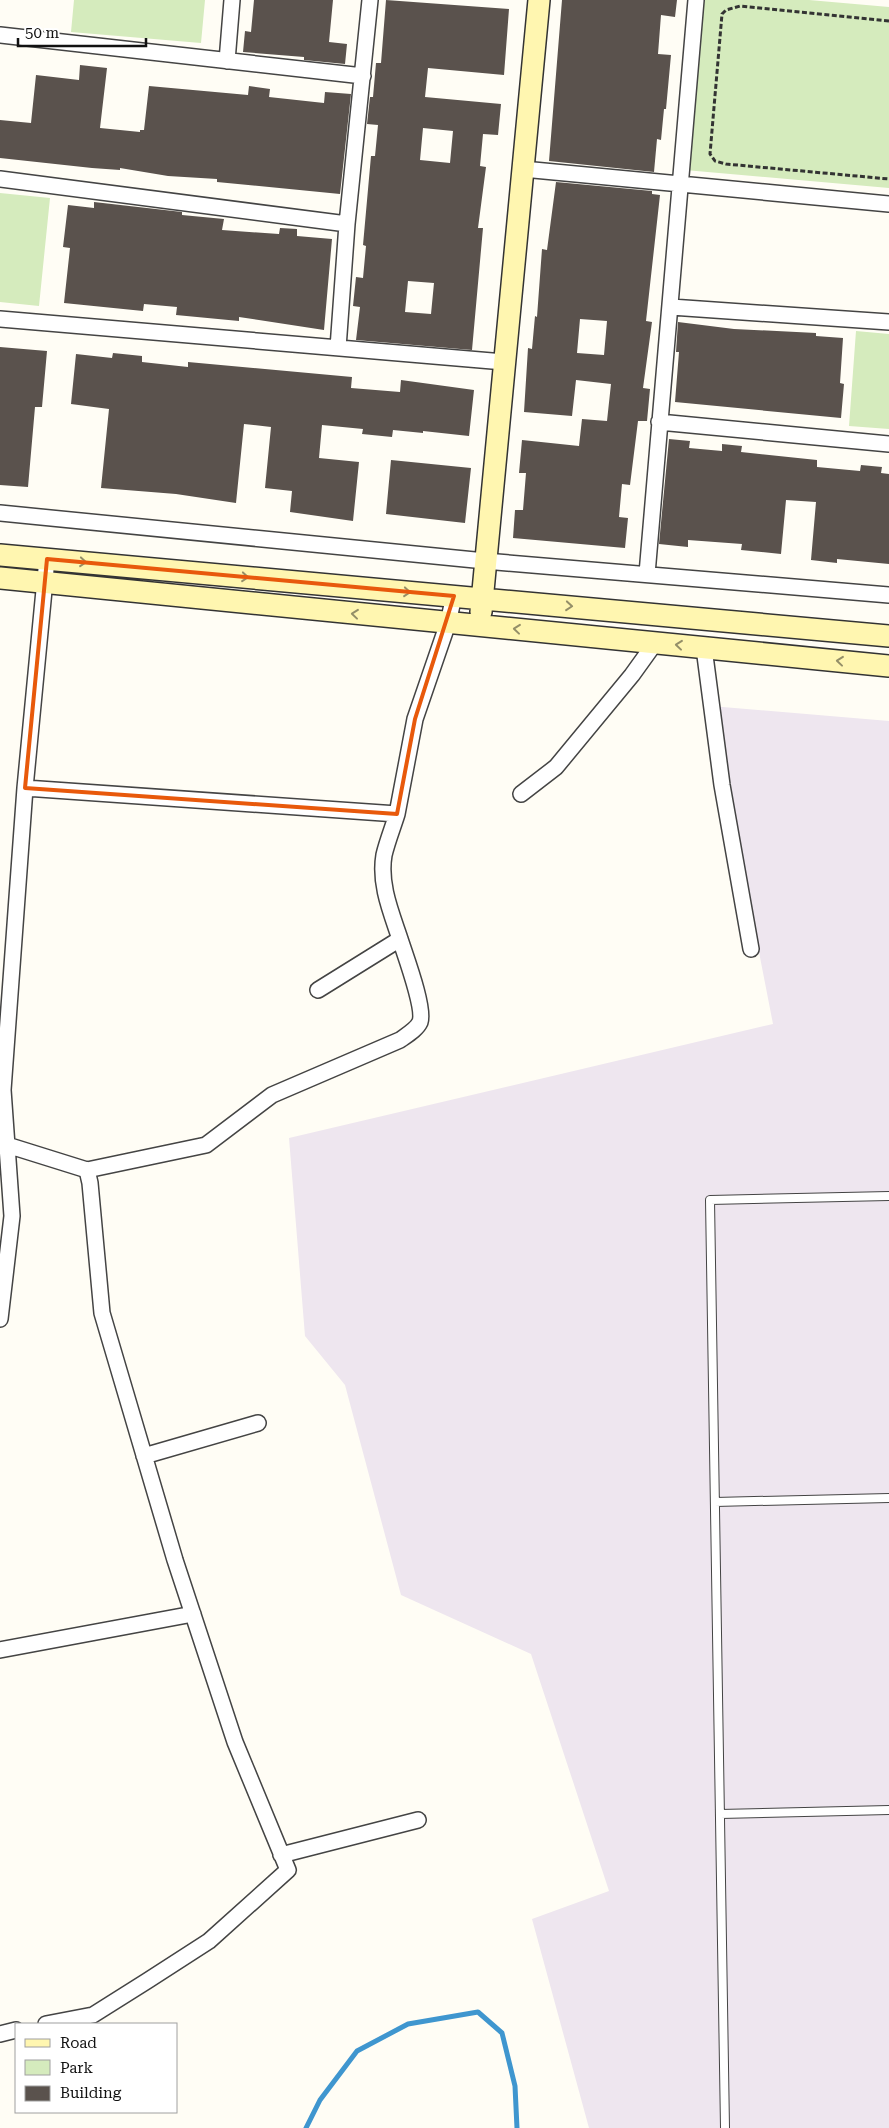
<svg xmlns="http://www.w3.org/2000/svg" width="889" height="2128" font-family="'Roboto Serif',serif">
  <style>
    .industrial { fill: #eee6ef }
    .green { fill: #d5ebbd }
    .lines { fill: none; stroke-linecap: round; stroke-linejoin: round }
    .stream { stroke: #3f96cf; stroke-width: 5 }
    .building { fill: #5a524d; fill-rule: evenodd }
    .lane-casing { stroke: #444; stroke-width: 10 }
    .street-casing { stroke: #444; stroke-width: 18 }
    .secondary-casing { stroke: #333; stroke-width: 24 }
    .path { stroke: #333; stroke-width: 3; stroke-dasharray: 5 2.5; stroke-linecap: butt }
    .lane { stroke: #fff; stroke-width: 8 }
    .street { stroke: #fff; stroke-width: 15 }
    .secondary { stroke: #fff6b0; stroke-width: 21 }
    .oneway { stroke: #948f68 }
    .marked { fill: none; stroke: #e8590c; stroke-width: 4; stroke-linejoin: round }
  </style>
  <rect width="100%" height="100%" fill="#fffdf5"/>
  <path class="industrial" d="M711 706 889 721V2128H589L532 1919 609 1891 531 1654 401 1595 345 1385 305 1336 289 1138 773 1024Z"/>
  <path class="green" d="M74 0H205L201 43 71 32Z
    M700 0H809L889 7V188L685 170Z
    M0 193 50 198 39 306 0 302Z
    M856 331 889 334V429L849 426Z"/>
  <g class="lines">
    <path class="stream" d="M306 2128 320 2100 357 2051 408 2024 478 2012 502 2033 515 2086 517 2128"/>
  </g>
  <path class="building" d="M254 0H333L329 42 347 44 345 64 304 60V57L243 52 245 31 251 32Z
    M386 0 509 9 504 75 428 68 425 97 501 104 498 135 483 134 480 166 486 167 478 228H483L472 350 356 340 360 307 353 306 356 277 363 278 366 246 363 245 371 156H375L378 125 367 124 370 97H373L376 63H381ZM423 128 453 131 450 163 420 160ZM408 281 434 283 431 314 405 312Z
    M562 0H677L675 17 661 15 658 54 671 55 666 109H664L661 140 657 139 654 172 549 161Z
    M80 65 107 68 100 128 140 132V130H144L149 86 248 95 249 86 270 89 269 97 324 103 325 92 351 94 340 194 217 182V179L168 176 120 168V170L92 168 0 158V120L31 123 36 75 79 80Z
    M556 182 652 191V194L660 195 646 321 652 322 643 388 650 389 647 421H638L630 485 622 484 619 517 628 518 625 548 513 538 515 510H523L526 473H519L522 440 579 446 582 419 607 421 611 384 576 380 572 416 524 412 528 348 532 349 535 316 537 317 542 249 547 250ZM580 319 607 321 604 355 577 353Z
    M94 202 182 212V215L224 219 222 230 279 234 280 228 297 229V236L332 239 324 330 239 317V321L176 315 177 307 144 304 143 311 64 303 70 248 63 247 68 205 94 208Z
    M678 322 734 329 816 333V336L843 338 840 383 844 384 841 418 675 402 679 352H676Z
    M0 347 47 351 42 407H35L28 487 0 485Z
    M113 353 142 356V362L188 367V362L352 377 351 388 400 392 401 380 474 390 469 436 423 431V433L393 430 392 437 362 434 363 429 322 425 319 458 359 462 353 521 290 512 292 491 265 488 271 427 244 424 236 503 176 494 101 488 109 409 71 404 76 354 112 358Z
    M669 439 690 441 689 448 722 451V444L742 446 741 452 817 460V467L860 471 861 465 882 467 881 473 889 474V564L837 559V563L811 560 816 502 786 500 781 554 741 550 742 544 688 540V547L659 544Z
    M391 460 471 468 465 523 386 514Z"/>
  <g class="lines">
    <g class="lane-casing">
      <path id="lane" d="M715 1502 889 1498
        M720 1814 889 1810
        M725 2128 710 1200 889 1196"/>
    </g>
    <g class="street-casing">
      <path id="street" d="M0 35 363 76
        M227 61 232 0
        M523 169 889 204
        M0 179 347 224
        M671 307 889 322
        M0 319 504 362
        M338 348 347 224 370 0
        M659 422 889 444
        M0 513 485 561 889 595
        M647 574 696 0
        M704 648 722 785 751 949
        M25 788 397 814 415 719 448 623 454 596
        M521 794 556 767 632 675 655 643
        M318 990 400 939C391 912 379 884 384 855 387 842 393 827 397 814
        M7 1145 87 1170 90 1183 102 1313 175 1560 235 1742 288 1870 209 1941 147 1981 93 2015 46 2024
        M87 1170 206 1145 272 1095 400 1040C407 1035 417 1029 420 1022 425 1008 405 955 400 939
        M0 1319 12 1216 3 1090 25 788 47 559
        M144 1456 258 1423
        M0 1650 193 1614
        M281 1855 418 1820
        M0 2034 16 2030"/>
    </g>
    <g class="secondary-casing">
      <path id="secondary" d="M0 555 889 636
        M0 578 889 666
        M481 612 539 0"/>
    </g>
    <path class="path" d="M889 21 740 6 726 10 722 14 710 154 715 161 726 164 889 179"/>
    <use href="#lane" class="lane"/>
    <use href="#street" class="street"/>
    <use href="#secondary" class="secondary"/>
  </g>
  <defs><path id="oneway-chevron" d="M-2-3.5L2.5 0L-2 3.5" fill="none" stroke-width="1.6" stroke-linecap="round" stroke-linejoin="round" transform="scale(1.25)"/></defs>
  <g class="oneway">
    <use href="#oneway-chevron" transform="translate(83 562) rotate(5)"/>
    <use href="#oneway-chevron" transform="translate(245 577) rotate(5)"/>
    <use href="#oneway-chevron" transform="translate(407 592) rotate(5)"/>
    <use href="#oneway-chevron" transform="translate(569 606) rotate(5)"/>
    <use href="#oneway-chevron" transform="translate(355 614) rotate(-174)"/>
    <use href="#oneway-chevron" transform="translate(517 629) rotate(-174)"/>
    <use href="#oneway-chevron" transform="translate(679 645) rotate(-174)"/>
    <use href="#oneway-chevron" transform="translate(840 661) rotate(-174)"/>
  </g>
  <path class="marked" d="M47 559 454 596 415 719 397 814 25 788Z"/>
  <rect x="15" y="2023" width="162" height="90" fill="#ffffff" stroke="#a0a0a0"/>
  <rect x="25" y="2039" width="25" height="8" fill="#fff6b0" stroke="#a0a0a0"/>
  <text x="60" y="2048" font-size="15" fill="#111111">Road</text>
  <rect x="25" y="2060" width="25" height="15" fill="#d5ebbd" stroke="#a0a0a0"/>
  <text x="60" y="2073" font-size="15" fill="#111111">Park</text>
  <rect x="25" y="2086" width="25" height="15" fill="#5a524d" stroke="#a0a0a0"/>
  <text x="60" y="2098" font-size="15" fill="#111111">Building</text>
  <path d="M18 38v8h128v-8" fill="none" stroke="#111111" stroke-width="2.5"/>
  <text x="25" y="38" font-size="15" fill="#111111" stroke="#ffffff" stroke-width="4" paint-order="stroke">50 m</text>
</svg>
